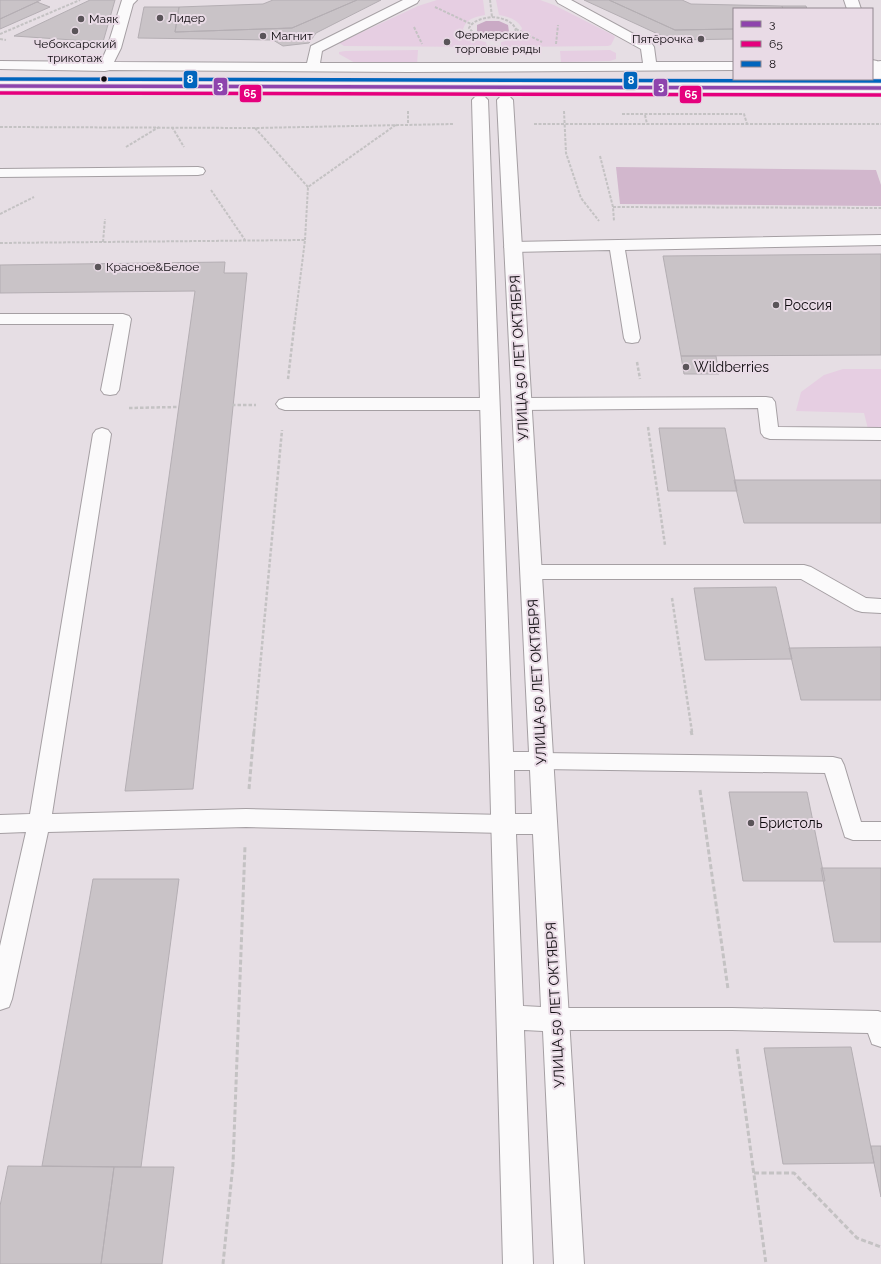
<svg xmlns="http://www.w3.org/2000/svg" width="881" height="1264" font-family="Raleway,sans-serif">
  <style>
    .green { fill: #e6cee2 }
    .forest { fill: #d2b7cd }
    .water { fill: #caaac5 }
    .building { fill: #c9c3c7; stroke: #b4aeb3 }
    .lines { fill: none; stroke-linecap: round; stroke-linejoin: round }
    .lane-casing { stroke: #a59fa3; stroke-width: 2 }
    .street-casing { stroke: #a59fa3; stroke-width: 2 }
    .secondary-casing { stroke: #a59fa3; stroke-width: 2 }
    .primary-casing { stroke: #a59fa3; stroke-width: 2 }
    .path-far2 { stroke: #c4c2c3; stroke-width: 2; stroke-dasharray: 3 1.5; stroke-linecap: butt }
    .path-far1 { stroke: #c4c2c3; stroke-width: 2.5; stroke-dasharray: 3.5 2; stroke-linecap: butt }
    .path { stroke: #c4c2c3; stroke-width: 3; stroke-dasharray: 5 2.5; stroke-linecap: butt }
    .lane { fill: #fbfafb; fill-rule: evenodd }
    .street { fill: #fbfafb; fill-rule: evenodd }
    .secondary { fill: #fbfafb; fill-rule: evenodd }
    .primary { fill: #fbfafb; fill-rule: evenodd }
    .bus-1-casing { stroke: #e9dbe6; stroke-width: 5.5 }
    .bus-2-casing { stroke: #e9dbe6; stroke-width: 5.5 }
    .bus-3-casing { stroke: #e9dbe6; stroke-width: 5.5 }
    .bus-1 { stroke: #8e44ad; stroke-width: 3.5 }
    .bus-2 { stroke: #e5007d; stroke-width: 3.5 }
    .bus-3 { stroke: #0065bd; stroke-width: 3.5 }
    .poi-dot { fill: #5a5459; stroke: #e9dbe6; stroke-width: 1.5 }
    .bus-dot { fill: #0e0a0e; stroke: #e9dbe6; stroke-width: 1.5 }
    .labels { text-anchor: middle; stroke-width: 4; stroke-linejoin: round; paint-order: stroke }
    .far-poi-label { font-size: 12px; fill: #0e0a0e; stroke: #e9dbe6; text-anchor: start }
    .poi-label { font-size: 14px; fill: #0e0a0e; stroke: #e9dbe6; text-anchor: start }
    .street-label { font-size: 14px; fill: #0e0a0e; stroke: #e9dbe6 }
    .line-badge { stroke: #e9dbe6; stroke-width: 1.5 }
    .badge-label { font-size: 11px; text-anchor: middle; font-weight: bold; fill: #fff }
  </style>
  <rect width="100%" height="100%" fill="#e6dee4"/>
  <path class="green" d="M437 0H483L485 15C475 17 467 18 463 29 468 38 476 40 486 42L487 47 344 46 339 43 418 6Z
    M496 0H540L554 5 613 35 615 37 611 45 608 46 501 47V42C511 40 519 38 522 28 517 19 509 17 499 15Z
    M418 50 417 65 357 64 339 54V52L345 51Z
    M610 50 616 53V59L610 61 561 62 560 51Z
    M843 369H881V429H868L864 413 796 411 801 392 824 375Z"/>
  <path class="forest" d="M616 167 876 170 881 185V206L620 204Z"/>
  <path class="water" d="M486 21H499L508 25 509 32C497 37 489 37 477 31V25Z"/>
  <path class="building" d="M0 0H41L0 19Z
    M90 0H115L103 42 14 36Z
    M273 0H357L292 28 175 32 179 7 263 4Z
    M357 0H381L316 33 309 43 283 46 273 40 138 38 144 7H179L175 32 292 28Z
    M584 0H609L675 30 734 29V39L671 40Z
    M609 0H682L691 4 782 6 783 9H734V29L675 30Z
    M37 2 50 7 0 29V19Z
    M782 6H806L807 9H783Z
    M881 254V355L681 356 663 256Z
    M225 262 224 273H247L193 789 125 791 195 291 0 293V265Z
    M681 356H716L719 374H684Z
    M659 428H725L737 491H668Z
    M734 480H881V523H744Z
    M776 587 792 659 705 660 694 588Z
    M881 647V700H801L789 648Z
    M729 792H807L825 881H743Z
    M821 868H881V942H834Z
    M93 879H179L141 1167 42 1166Z
    M851 1047 874 1163 783 1164 764 1048Z
    M871 1146H881V1197L874 1163Z
    M8 1166 114 1167 101 1264H0V1206Z
    M114 1167H174L162 1264H101Z"/>
  <g class="lines">
    <g class="lane-casing">
      <path id="lane" d="M122 0H137L133 4 121 48 114 62 307 63 311 46 403 0H419L417 3 322 51 320 63H643L641 49 558 3 556 0H571L652 44 654 47 656 62H734V70L409 72 110 70 105 71 0 69V61L101 62 107 48Z
        M881 61V69L872 70V62Z
        M198 167 203 168 205 171 203 174 198 175 0 177V169Z
        M881 235V245L625 250 640 338 638 342 632 343 626 342 624 338 610 250 512 252 507 250 504 247 507 244 512 242Z
        M0 314H123L129 316 131 319 119 390 116 394 110 395 104 394 101 390 114 324H0Z
        M766 397 772 398 775 402 778 427 881 428V440L770 439 764 437 761 433 758 408 521 410 515 408 512 404 515 400 521 398Z
        M285 398H490L496 400 499 404 496 408 490 410H285L279 408 276 404 279 400Z
        M102 428 108 430 111 434 52 814 246 809 504 815 512 818 515 824 512 830 504 833 246 827 48 832 12 999 9 1007 0 1010V946L26 832 0 833V815L30 814 93 434 96 430Z
        M531 565H804L811 567 866 598 881 599V613L862 612 855 610 801 579H531L524 577 521 572 524 567Z
        M541 753 833 757 841 759 844 765 861 822H881V840H853L845 837 825 773 541 769 533 767 530 761 533 755Z
        M556 1008H732L878 1011 881 1012V1047L872 1044 868 1033 732 1030H556L547 1027 544 1019 547 1011Z"/>
    </g>
    <g class="street-casing">
      <path id="street" d="M844 0H858L861 9H847Z
        M872 60 877 61 881 69V92L875 91 870 79H872Z"/>
    </g>
    <g class="secondary-casing">
      <path id="secondary" d="M480 95 485 97 488 100 513 752H529L497 100 500 97 505 95 510 97 513 100 584 1264H554L543 1031 524 1030 533 1264H503L472 100 475 97ZM514 770H530L532 814H515ZM516 834H533L541 1007 523 1006Z"/>
    </g>
    <g class="primary-casing">
      <path id="primary" d="M0 81 881 83V93L0 91Z"/>
    </g>
    <path class="path-far2" d="M490 0 492 17
      M435 7 471 24
      M492 17C502 18 511 20 516 29 506 44 479 42 469 28 473 20 484 18 492 17Z
      M414 27 422 44
      M516 29 542 42
      M0 34 80 0
      M0 39 6 40
      M556 44 558 25
      M408 111V124
      M564 111 566 153 581 198 599 221
      M622 114H744L747 124
      M645 115 647 124
      M534 124H881
      M0 127 255 128 453 124
      M172 127 184 147
      M255 128 308 187
      M126 147 159 127
      M600 156 613 207 614 221
      M211 190 245 240
      M613 207 881 208
      M0 214 34 197
      M305 240 308 187 397 124
      M103 242 105 219
      M0 243 305 240 295 320"/>
    <path class="path-far1" d="M637 362 640 379
      M288 379 295 319
      M232 405H256
      M129 408 178 407
      M648 427 665 545
      M672 598 692 732
      M254 732 282 430"/>
    <path class="path" d="M691 731 692 735
      M249 789 254 731
      M700 790 728 989
      M737 1049 766 1264
      M754 1173H794L857 1238 881 1247
      M223 1264 233 1164 245 846"/>
    <use href="#lane" class="lane"/>
    <use href="#street" class="street"/>
    <use href="#secondary" class="secondary"/>
    <use href="#primary" class="primary"/>
    <g class="bus-1-casing">
      <path id="bus-1" d="M0 86 881 88"/>
    </g>
    <g class="bus-2-casing">
      <path id="bus-2" d="M0 93 881 95"/>
    </g>
    <g class="bus-3-casing">
      <path id="bus-3" d="M0 79 881 81"/>
    </g>
    <use href="#bus-1" class="bus-1"/>
    <use href="#bus-2" class="bus-2"/>
    <use href="#bus-3" class="bus-3"/>
  </g>
  <g class="poi-dot">
    <circle cx="160" cy="18" r="4"/>
    <circle cx="81" cy="19" r="4"/>
    <circle cx="75" cy="31" r="4"/>
    <circle cx="263" cy="36" r="4"/>
    <circle cx="701" cy="39" r="4"/>
    <circle cx="447" cy="42" r="4"/>
    <circle cx="98" cy="267" r="4"/>
    <circle cx="776" cy="305" r="4"/>
    <circle cx="686" cy="367" r="4"/>
    <circle cx="751" cy="823" r="4"/>
  </g>
  <circle class="bus-dot" cx="104" cy="79" r="3.5"/>
  <g class="labels">
    <g class="far-poi-label">
      <text x="168" y="22">Лидер</text>
      <text x="89" y="23">Маяк</text>
      <text x="455" y="39">Фермерские<tspan x="455" dy="14">торговые ряды</tspan></text>
      <text x="271" y="40">Магнит</text>
      <text x="693" y="43" text-anchor="end">Пятёрочка</text>
      <text x="75" y="48" text-anchor="middle">Чебоксарский<tspan x="75" dy="14">трикотаж</tspan></text>
      <text x="106" y="271">Красное&amp;Белое</text>
    </g>
    <g class="poi-label">
      <text x="784" y="310">Россия</text>
      <text x="694" y="372">Wildberries</text>
      <text x="759" y="828">Бристоль</text>
    </g>
    <g class="street-label">
      <text transform="translate(519 358) rotate(-93)" y="5">УЛИЦА 50 ЛЕТ ОКТЯБРЯ</text>
      <text transform="translate(537 682) rotate(-93)" y="5">УЛИЦА 50 ЛЕТ ОКТЯБРЯ</text>
      <text transform="translate(555 1005) rotate(-93)" y="5">УЛИЦА 50 ЛЕТ ОКТЯБРЯ</text>
    </g>
  </g>
  <g class="line-badge">
    <rect x="183" y="70" width="15" height="19" rx="4" fill="#0065bd"/>
    <rect x="623" y="71" width="15" height="19" rx="4" fill="#0065bd"/>
    <rect x="213" y="77" width="15" height="19" rx="4" fill="#8e44ad"/>
    <rect x="653" y="78" width="15" height="19" rx="4" fill="#8e44ad"/>
    <rect x="239" y="84" width="23" height="19" rx="4" fill="#e5007d"/>
    <rect x="679" y="85" width="23" height="19" rx="4" fill="#e5007d"/>
  </g>
  <g class="badge-label">
    <text x="190" y="83">8</text>
    <text x="631" y="84">8</text>
    <text x="220" y="90">3</text>
    <text x="661" y="91">3</text>
    <text x="250" y="97">65</text>
    <text x="691" y="98">65</text>
  </g>
  <rect x="733" y="8" width="140" height="72" fill="#e9dbe6" stroke="#918790"/>
  <rect x="741" y="21" width="20" height="6" fill="#8e44ad" stroke="#918790"/>
  <text x="769" y="28" font-size="12" fill="#0e0a0e">3</text>
  <rect x="741" y="41" width="20" height="6" fill="#e5007d" stroke="#918790"/>
  <text x="769" y="48" font-size="12" fill="#0e0a0e">65</text>
  <rect x="741" y="61" width="20" height="6" fill="#0065bd" stroke="#918790"/>
  <text x="769" y="68" font-size="12" fill="#0e0a0e">8</text>
</svg>
